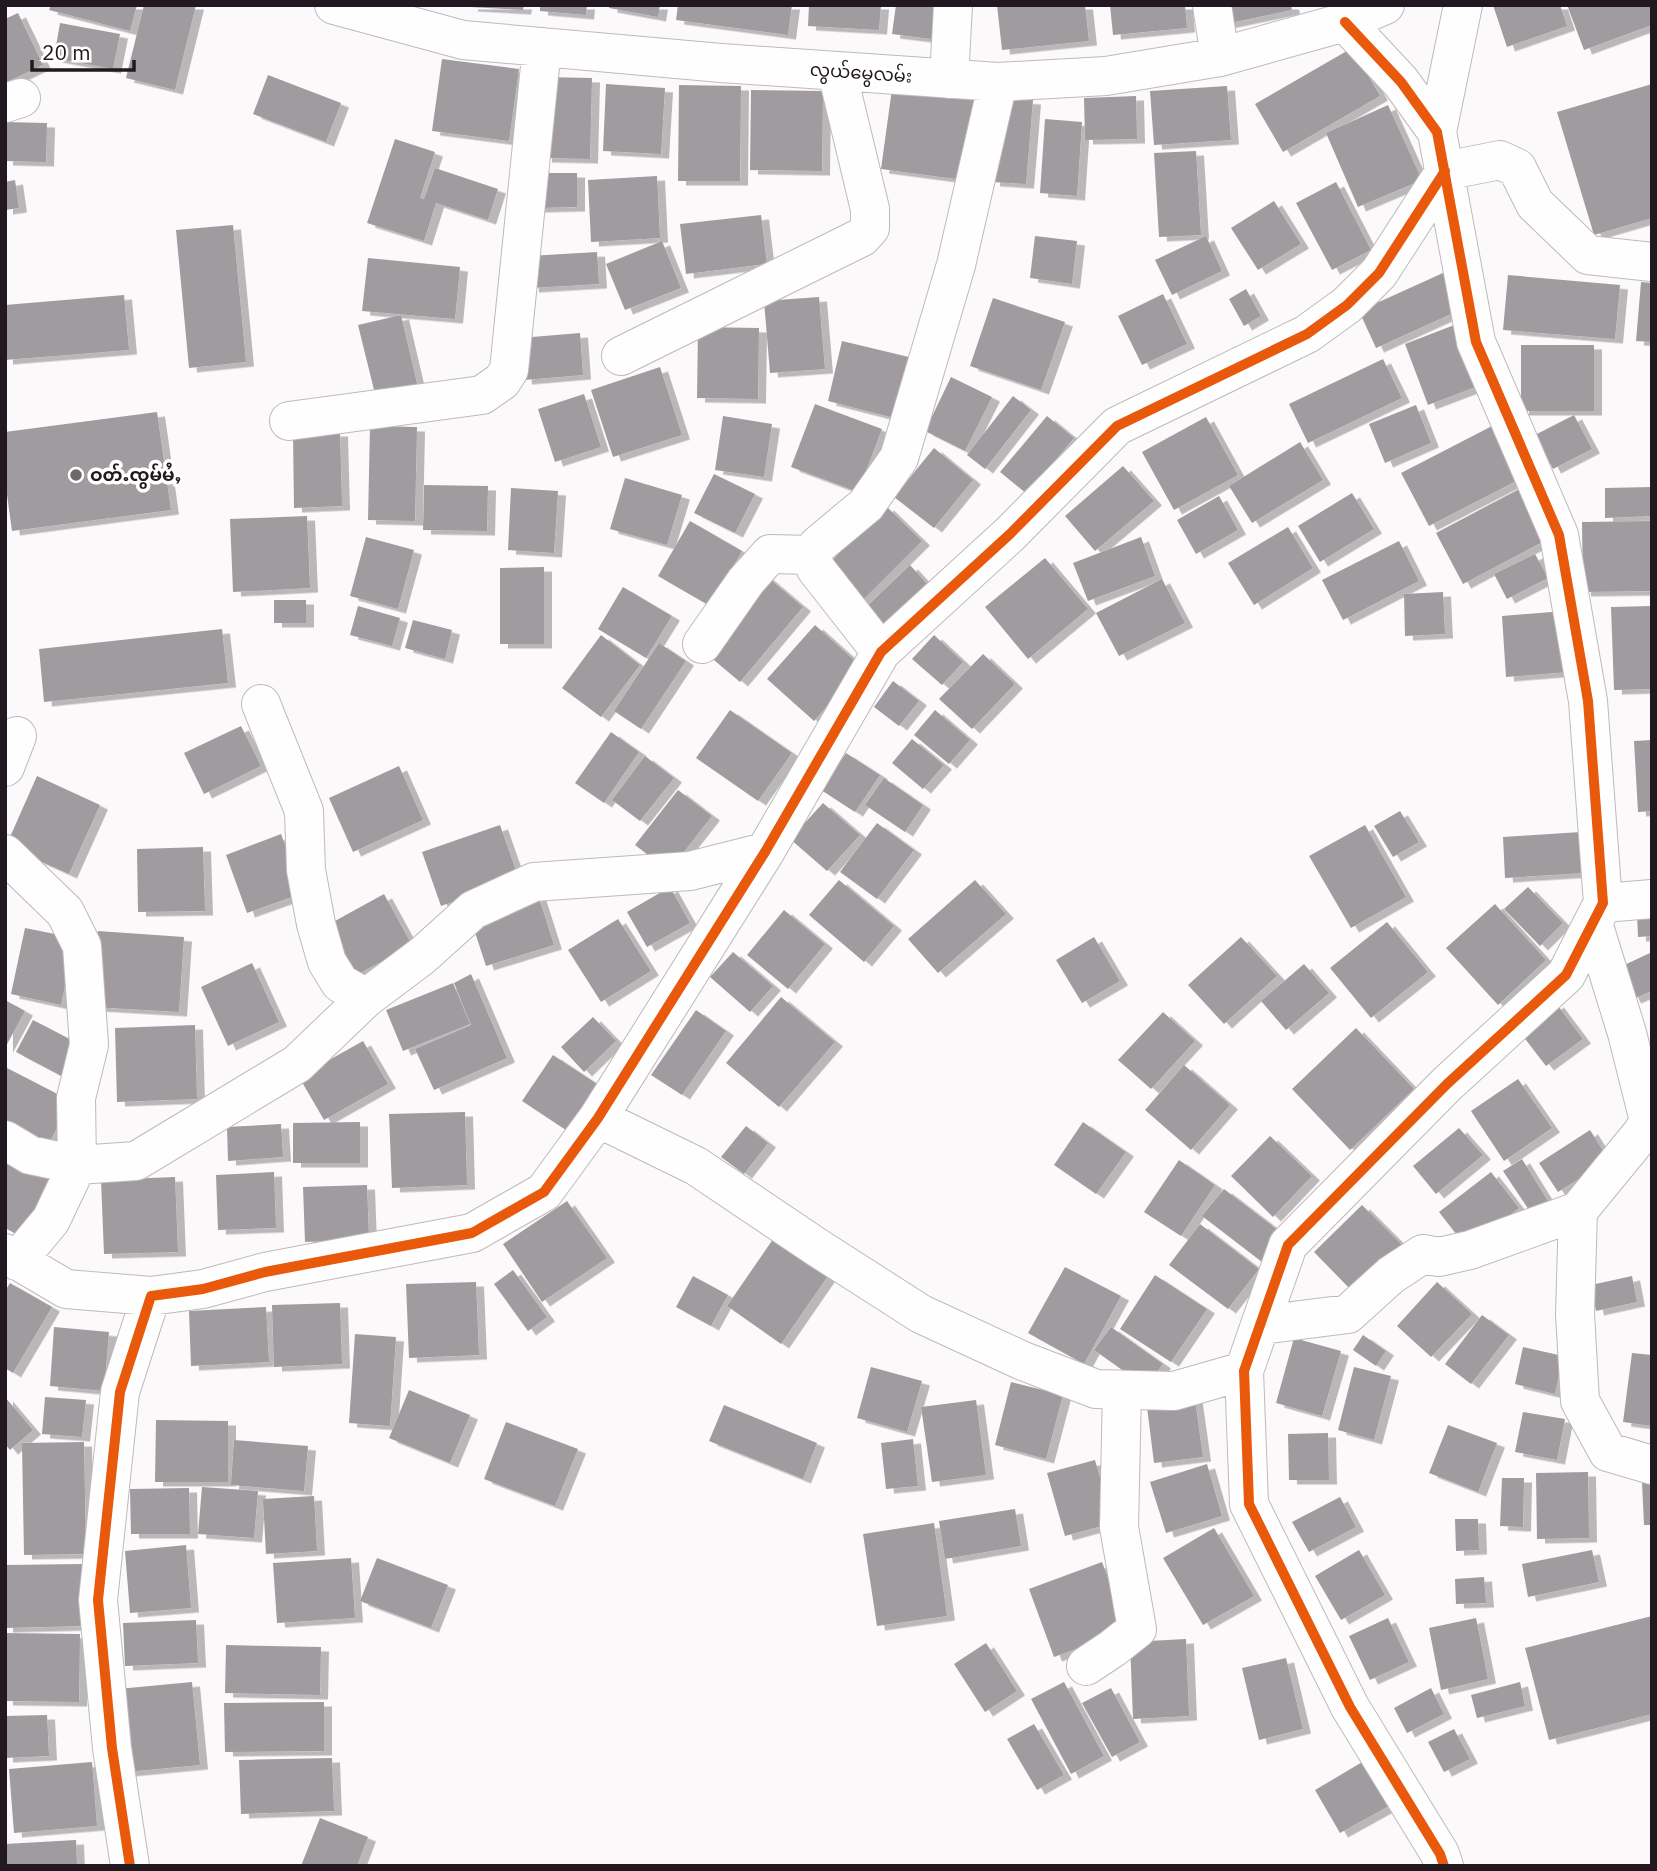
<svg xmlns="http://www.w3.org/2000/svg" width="1657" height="1871" font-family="'IBM Plex Sans','Noto Sans Myanmar',sans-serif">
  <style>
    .building { fill: #a09b9f; filter: url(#shadow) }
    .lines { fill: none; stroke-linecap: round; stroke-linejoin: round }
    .minor-casing { stroke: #beb9bd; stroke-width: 40 }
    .minor { stroke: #fffefe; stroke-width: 38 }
    .cycleway-casing { stroke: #fff; stroke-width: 15 }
    .cycleway { stroke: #e8590c; stroke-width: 10 }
    .poi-dot { fill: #6e676c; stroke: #fff; stroke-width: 2.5 }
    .labels { text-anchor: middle; stroke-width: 7; stroke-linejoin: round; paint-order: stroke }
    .street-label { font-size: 18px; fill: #21191f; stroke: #fff }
    .poi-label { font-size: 18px; font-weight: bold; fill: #21191f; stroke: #fff; text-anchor: start }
  </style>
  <defs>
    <filter id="shadow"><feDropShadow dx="8" dy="4.5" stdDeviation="0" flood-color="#0004"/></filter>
  </defs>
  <rect width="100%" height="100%" fill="#fcf9fb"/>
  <path class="building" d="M51 5H137L130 31 49 10Z
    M144 5H196L175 90 126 78Z
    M470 5H524L523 10 470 7Z
    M540 5H587L586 15 540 11Z
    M610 5H660L658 17 609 8Z
    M678 5H792L788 35 676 20Z
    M809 5H881L879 30 808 26Z
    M896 5H944L939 40 892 34Z
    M997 5H1085L1089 41 1002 50Z
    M1110 5H1185L1187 28 1113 35Z
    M1221 5H1291L1292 10 1225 24Z
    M1493 5H1560L1567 26 1507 47Z
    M1567 5H1652V25L1584 50Z
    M18 13 43 65 5 83V19Z
    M60 23 120 34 113 69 54 58Z
    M1352 48 1380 96 1283 152 1255 104Z
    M442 59 519 69 509 141 432 131Z
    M268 75 341 103 326 142 253 114Z
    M545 77 592 78 590 159 544 158Z
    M606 84 665 88 661 154 603 151Z
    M1652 84V218L1594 235 1557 112Z
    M679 85 741 86 740 181H678Z
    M1227 86 1231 140 1154 145 1150 91Z
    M892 89 982 101 971 181 881 169Z
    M751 90 823 91 822 171 750 170Z
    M1136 96 1137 139 1085 140 1084 98Z
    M998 98 1033 100 1026 184 992 182Z
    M1388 105 1422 180 1358 207 1326 133Z
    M1045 119 1082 122 1077 196 1040 193Z
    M5 122 47 123 46 162 5 161Z
    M395 139 435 152 420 198 424 199 435 168 498 189 488 220 436 203 424 241 367 223Z
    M1196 151 1201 235 1159 237 1154 153Z
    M536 173H577V207L537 208Z
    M657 176 660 238 591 242 588 180Z
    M15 180 19 208 5 210V182Z
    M1336 182 1371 250 1332 270 1296 203Z
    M1274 201 1301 244 1258 270 1231 228Z
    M761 215 767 264 686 274 680 224Z
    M233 225 246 362 189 368 176 230Z
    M1035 236 1077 241 1072 284 1030 278Z
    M1206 236 1222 271 1172 295 1155 260Z
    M662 241 681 288 625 310 606 264Z
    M597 252 599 284 531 288 529 256Z
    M368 258 460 267 455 319 362 311Z
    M1443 273 1460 310 1376 348 1359 311Z
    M1508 275 1620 285 1615 339 1503 330Z
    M1641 282 1652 283V342L1636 341Z
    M1246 289 1261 316 1244 326 1229 299Z
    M1163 294 1187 344 1142 365 1118 316Z
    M124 295 129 350 5 360V305Z
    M819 297 825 369 770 373 764 301Z
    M993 298 1065 322 1041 390 970 366Z
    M401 315 419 392 377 402 358 325Z
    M1462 322 1486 383 1428 405 1405 344Z
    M698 327 759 328 758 399 697 398Z
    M580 333 583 375 524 380 520 338Z
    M842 341 913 358 898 419 828 401Z
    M1521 345H1594V411H1521Z
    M1383 359 1402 398 1308 443 1289 404Z
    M660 367 682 435 613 457 591 390Z
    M951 377 992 397 965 451 925 431Z
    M584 394 601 447 555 462 538 409Z
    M1013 396 1031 410 985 469 967 455Z
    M815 404 882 429 858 492 791 467Z
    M1416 405 1431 443 1385 463 1369 424Z
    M157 412 171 510 12 531 5 480V432Z
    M1574 415 1592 449 1553 469 1535 435Z
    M723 416 772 424 764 477 715 470Z
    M1047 416 1074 438 1027 494 1000 472Z
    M1206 417 1238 475 1174 510 1142 452Z
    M1494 425 1522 478 1429 526 1401 473Z
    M370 426 417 427 415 521 368 520Z
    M340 432 342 506 294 508 293 433Z
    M1300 442 1323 480 1252 523 1229 486Z
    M934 448 973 480 934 528 894 497Z
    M1123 466 1154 501 1095 551 1065 516Z
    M714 474 755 494 735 533 694 513Z
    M625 478 682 495 667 545 610 529Z
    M424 485 488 486 487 531 423 530Z
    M1652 487V516L1605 518V488Z
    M511 488 558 491 554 553 508 550Z
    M1521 488 1548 539 1463 584 1436 533Z
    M1352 493 1374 529 1320 562 1298 526Z
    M1219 496 1238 530 1196 554 1177 520Z
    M886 506 922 541 862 601 826 566Z
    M307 516 310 588 233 592 230 519Z
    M690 521 742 551 710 606 658 576Z
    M1652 521V591L1583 592 1582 522Z
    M1288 527 1313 568 1254 605 1228 563Z
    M366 537 414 550 398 609 350 596Z
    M1141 537 1155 576 1088 601 1073 563Z
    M1399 541 1419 581 1343 620 1322 580Z
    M1535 554 1548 578 1507 599 1494 574Z
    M1045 558 1088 609 1028 659 985 607Z
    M910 565 929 586 880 633 860 613Z
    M544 567V644H500V568Z
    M765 575 803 607 740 682 702 650Z
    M1162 579 1185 623 1119 656 1096 613Z
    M623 587 672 616 646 658 598 629Z
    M1443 592 1445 634 1405 636 1404 594Z
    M274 600H306V623H274Z
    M358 606 400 618 392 646 350 635Z
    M1652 606V689L1614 690 1611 607Z
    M1564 611 1569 672 1506 677 1502 616Z
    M413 620 452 630 445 659 405 648Z
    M815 625 862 667 814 721 767 679Z
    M222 629 228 683 44 702 39 649Z
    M601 635 640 665 601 717 562 688Z
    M934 635 963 662 942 685 912 659Z
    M659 643 686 661 641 729 614 711Z
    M983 654 1015 684 972 729 939 699Z
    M893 681 919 701 899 726 874 707Z
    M730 710 792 753 758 801 696 758Z
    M935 710 970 740 949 764 914 735Z
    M241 726 261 766 204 794 184 753Z
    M611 732 639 752 604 803 575 783Z
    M912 739 944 765 923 789 892 763Z
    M1652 740V811L1638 812 1634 741Z
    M846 753 880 775 855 812 821 790Z
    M645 756 674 778 640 821 612 800Z
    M399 766 423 820 353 852 329 798Z
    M37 776 100 805 69 874 6 846Z
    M884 778 923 805 905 832 865 805Z
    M678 790 712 816 669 871 635 845Z
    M823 803 860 835 827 871 790 839Z
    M1400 811 1419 842 1393 857 1374 826Z
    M877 823 914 850 877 899 840 872Z
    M500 825 519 879 441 906 422 852Z
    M1365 825 1406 897 1351 928 1309 856Z
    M1581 832 1584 873 1505 878 1503 837Z
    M281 834 303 893 247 913 226 855Z
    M203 847 205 911 138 912 137 849Z
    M839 880 894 926 864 962 809 915Z
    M975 880 1006 914 938 973 908 939Z
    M670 887 690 923 647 947 627 912Z
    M1528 887 1563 923 1540 946 1504 909Z
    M384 894 412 945 351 978 324 927Z
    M538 895 554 945 486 966 470 917Z
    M1495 904 1546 960 1498 1005 1446 948Z
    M784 910 825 944 788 989 747 955Z
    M1652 913V936L1638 937 1637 914Z
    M618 919 651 971 601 1002 568 950Z
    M1387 922 1428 972 1371 1018 1330 968Z
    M25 928 75 938 61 1005 11 994Z
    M98 931 184 937 179 1012 93 1007Z
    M1094 937 1120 981 1082 1003 1056 960Z
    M1241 937 1277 976 1224 1024 1188 985Z
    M733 952 773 986 750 1012 710 977Z
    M1652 952V991L1633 999 1618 968Z
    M252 963 279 1022 228 1046 201 987Z
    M1304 964 1329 993 1286 1030 1261 1001Z
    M471 974 507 1058 434 1090 415 1049 471 1025 454 983Z
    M453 983 470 1024 403 1051 386 1010Z
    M781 997 835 1042 779 1107 726 1063Z
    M5 1000 25 1011 5 1048Z
    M1556 1003 1583 1039 1546 1066 1519 1031Z
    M696 1010 726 1031 682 1095 651 1075Z
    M1163 1012 1195 1041 1151 1089 1118 1060Z
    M593 1017 616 1041 584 1072 561 1047Z
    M33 1020 85 1047 69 1080 16 1052Z
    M195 1025 197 1099 117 1102 115 1028Z
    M1356 1028 1414 1089 1350 1150 1292 1089Z
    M363 1041 388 1084 324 1120 299 1077Z
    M553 1055 606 1090 575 1136 522 1101Z
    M1184 1065 1230 1105 1191 1150 1145 1110Z
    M7 1068 71 1101 46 1149 5 1129V1072Z
    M1518 1079 1552 1128 1504 1161 1471 1111Z
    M465 1112 467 1185 392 1188 389 1114Z
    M360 1122V1163H293V1123Z
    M1083 1122 1126 1152 1096 1194 1054 1165Z
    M281 1124 283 1157 228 1161 227 1127Z
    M746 1126 768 1143 744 1174 721 1157Z
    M1459 1128 1483 1155 1436 1194 1413 1166Z
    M1590 1130 1609 1160 1558 1192 1539 1163Z
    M1270 1136 1312 1176 1273 1217 1231 1176Z
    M5 1152 57 1181 24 1238 5 1228Z
    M1522 1159 1548 1201 1531 1213 1503 1171Z
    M1179 1160 1215 1185 1181 1236 1144 1212Z
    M274 1172 276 1228 218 1230 216 1175Z
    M1491 1172 1519 1208 1467 1248 1439 1212Z
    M175 1177 178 1252 104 1254 101 1180Z
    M367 1185 369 1239 305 1242 303 1187Z
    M1224 1189 1283 1234 1262 1262 1202 1216Z
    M567 1201 607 1258 542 1302 503 1244Z
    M1362 1205 1402 1245 1353 1292 1314 1252Z
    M1200 1224 1259 1269 1228 1309 1169 1265Z
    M778 1232 832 1270 781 1344 727 1306Z
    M1065 1267 1121 1296 1084 1364 1028 1333Z
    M513 1270 547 1317 528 1331 494 1284Z
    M1155 1275 1207 1309 1171 1362 1120 1329Z
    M693 1276 728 1295 711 1326 676 1307Z
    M1632 1276 1637 1302 1596 1311 1591 1285Z
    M476 1282 479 1355 409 1358 406 1284Z
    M1437 1282 1472 1314 1431 1357 1397 1326Z
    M10 1283 52 1307 13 1373 5 1368V1291Z
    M340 1303 342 1364 274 1367 272 1305Z
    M266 1307 269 1362 191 1366 189 1311Z
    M1482 1315 1509 1335 1471 1384 1445 1364Z
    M54 1327 109 1332 104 1391 50 1386Z
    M1111 1327 1163 1364 1146 1387 1094 1350Z
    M355 1334 396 1337 390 1426 349 1423Z
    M1363 1335 1386 1351 1376 1366 1353 1350Z
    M1294 1338 1341 1351 1322 1416 1276 1403Z
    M1523 1347 1563 1356 1555 1394 1515 1384Z
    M1632 1353 1652 1355V1426L1623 1422Z
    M871 1367 922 1381 907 1432 857 1418Z
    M1354 1367 1391 1376 1374 1440 1338 1430Z
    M1011 1382 1063 1395 1046 1459 995 1445Z
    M409 1390 470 1415 450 1463 389 1438Z
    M1194 1393 1203 1457 1154 1463 1146 1399Z
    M5 1397 33 1430 10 1450 5 1444Z
    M45 1397 86 1400 82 1437 42 1434Z
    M976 1400 986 1475 932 1482 921 1407Z
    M724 1405 817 1443 803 1479 709 1441Z
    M1523 1412 1565 1419 1557 1460 1515 1452Z
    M156 1420 228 1421V1482H155Z
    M506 1422 578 1449 555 1506 484 1479Z
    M1448 1425 1497 1443 1478 1492 1429 1473Z
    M1328 1433 1329 1480H1289L1288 1434Z
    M913 1439 918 1486 886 1489 881 1443Z
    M234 1440 308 1446 304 1491 231 1485Z
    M84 1442 86 1554 24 1555 22 1443Z
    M1095 1460 1113 1523 1065 1536 1047 1473Z
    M1207 1464 1222 1516 1166 1533 1150 1482Z
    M1588 1472 1589 1538 1537 1539 1536 1473Z
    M1502 1478H1524L1523 1527 1500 1526Z
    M1652 1481V1525H1644L1642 1482Z
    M202 1487 258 1491 254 1538 198 1534Z
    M189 1488 190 1534H131L130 1489Z
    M314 1496 317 1551 266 1554 263 1499Z
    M1340 1497 1356 1527 1309 1552 1292 1522Z
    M1015 1509 1021 1546 945 1559 939 1521Z
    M1455 1519H1478L1479 1550 1456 1551Z
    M934 1523 947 1616 877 1626 863 1534Z
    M1214 1528 1254 1596 1203 1625 1163 1558Z
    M186 1545 191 1608 130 1613 125 1551Z
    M1359 1550 1385 1595 1341 1620 1315 1576Z
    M1592 1550 1599 1582 1528 1597 1522 1564Z
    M351 1558 355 1618 277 1623 273 1563Z
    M377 1558 448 1585 431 1628 360 1601Z
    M1102 1562 1128 1630 1054 1657 1029 1589Z
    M82 1564 83 1626 5 1628V1565Z
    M1484 1577 1486 1603 1456 1604 1455 1579Z
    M1652 1616V1714L1549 1740 1525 1648Z
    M1388 1618 1409 1662 1370 1680 1349 1636Z
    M1476 1618 1488 1679 1441 1690 1429 1628Z
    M196 1620 198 1663 125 1666 123 1623Z
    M5 1633 80 1634 79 1702 5 1701Z
    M1186 1639 1189 1716 1133 1719 1130 1642Z
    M986 1643 1017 1691 985 1712 954 1664Z
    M226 1645 321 1647 320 1695 225 1693Z
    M1286 1658 1303 1729 1259 1740 1242 1668Z
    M192 1682 200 1765 126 1772 118 1689Z
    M1064 1682 1104 1756 1071 1774 1031 1699Z
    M1520 1682 1525 1706 1477 1718 1471 1695Z
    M1111 1688 1140 1742 1112 1757 1082 1703Z
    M1431 1688 1444 1714 1407 1733 1394 1708Z
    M324 1702V1751L225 1752 224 1703Z
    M47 1715 49 1756 5 1758V1716Z
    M1034 1724 1064 1775 1037 1790 1007 1739Z
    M1454 1729 1470 1759 1444 1772 1428 1742Z
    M332 1758 334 1811 241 1814 239 1760Z
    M1364 1761 1389 1806 1340 1833 1315 1790Z
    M92 1762 97 1826 14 1833 9 1769Z
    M320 1818 368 1837 357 1866H301Z
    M76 1840 77 1866H5V1844Z"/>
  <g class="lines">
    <g class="minor-casing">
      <path id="minor" d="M334 5 463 40 721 63 998 82 1106 76 1220 57 1345 22 1385 5
        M1212 5 1220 57
        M1345 22 1401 82 1437 132 1476 342 1559 535 1588 701 1603 903 1566 975 1447 1084 1288 1245 1244 1371 1249 1504 1350 1707 1440 1854 1444 1866
        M949 79 953 5
        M5 103 21 98
        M1437 132 1463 5
        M621 356 862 237 870 228V209L837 72
        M289 421 482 395 502 381 509 370 542 47
        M702 644 746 581 770 554 811 555
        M881 652 816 569 811 555 818 545 866 505 899 458 956 265 998 82
        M261 704 304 811 306 870 316 924 327 962 340 983 366 998
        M5 767 17 736
        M5 854 65 912 82 946 89 1045 76 1098 77 1165 51 1220 17 1261
        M1603 903 1652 899
        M1593 923 1627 1033 1649 1121 1642 1133 1578 1211 1575 1314 1580 1401 1608 1452 1652 1465
        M598 1118 696 1166 818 1248 921 1314 1023 1361 1096 1389 1174 1391 1244 1371
        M5 1140 30 1155 77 1165 136 1161 297 1064 366 998 422 956 473 910 534 882 690 871 765 852
        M5 1253 66 1289 151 1296
        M1261 1325 1348 1314 1391 1275 1423 1254 1439 1257 1470 1250 1578 1211
        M1086 1666 1113 1648 1137 1629 1119 1527 1122 1390
        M130 1866 112 1748 98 1600 120 1392 151 1296 203 1289 265 1272 472 1233 544 1192 598 1118 765 852 881 652 1010 534 1117 426 1307 334 1347 305 1379 273 1445 171 1500 160 1517 168 1535 204 1588 255 1652 262"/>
    </g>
    <use href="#minor" class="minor"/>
    <g class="cycleway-casing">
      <path id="cycleway" d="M1345 22 1401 82 1437 132 1476 342 1559 535 1588 701 1603 903 1566 975 1447 1084 1288 1245 1244 1371 1249 1504 1350 1707 1440 1854 1444 1866
        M130 1866 112 1748 98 1600 120 1392 151 1296 203 1289 265 1272 472 1233 544 1192 598 1118 765 852 881 652 1010 534 1117 426 1307 334 1347 305 1379 273 1445 171"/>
    </g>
    <use href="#cycleway" class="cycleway"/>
  </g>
  <circle class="poi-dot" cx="76" cy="475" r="7"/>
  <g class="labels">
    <g class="street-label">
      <text transform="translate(861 73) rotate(4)" y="6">လွယ်မွေလမ်း</text>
    </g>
    <g class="poi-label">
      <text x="90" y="481">ဝတ်ႉၸွမ်မႆႇ</text>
    </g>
  </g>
  <rect width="1657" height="1871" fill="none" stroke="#21191f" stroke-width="14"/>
  <path d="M32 60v10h102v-10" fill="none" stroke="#21191f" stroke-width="3.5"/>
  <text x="42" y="60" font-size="21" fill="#21191f" stroke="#ffffff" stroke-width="5" paint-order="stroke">20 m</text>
</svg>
